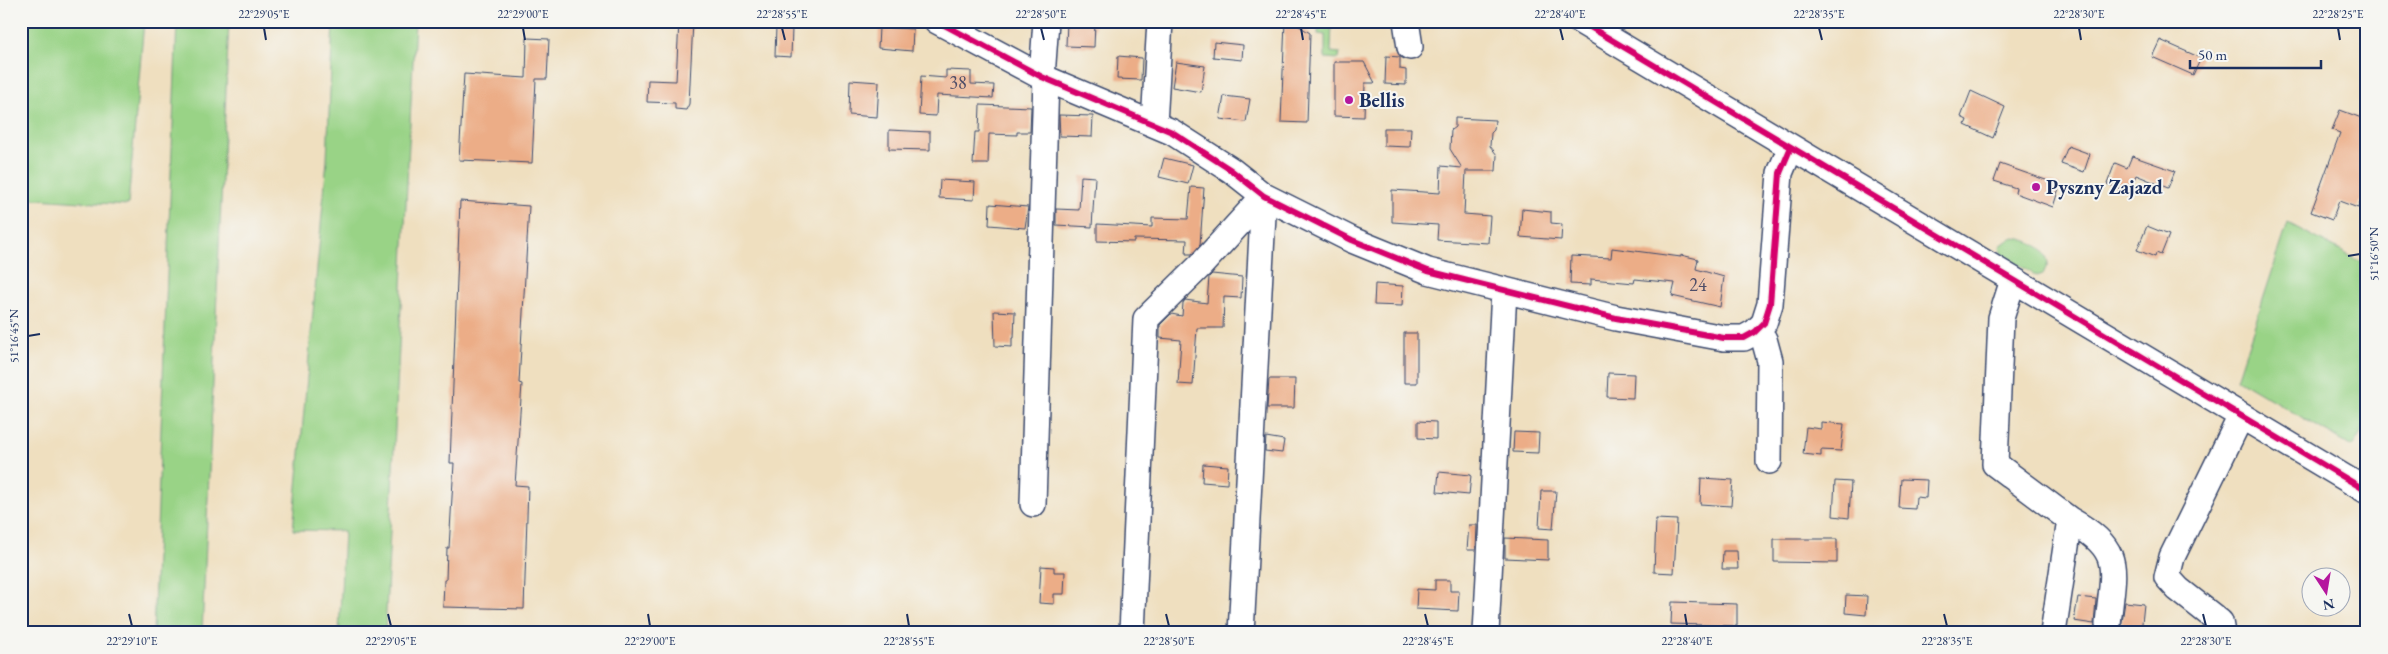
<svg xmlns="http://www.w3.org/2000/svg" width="2388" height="654" font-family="'EB Garamond',serif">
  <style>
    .green { fill: #99d386; stroke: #5a8172 }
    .building { fill: #ecad87 }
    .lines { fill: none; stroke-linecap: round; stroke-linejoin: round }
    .minor-casing { stroke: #3b496d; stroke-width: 28 }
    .minor { stroke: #fff; stroke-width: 25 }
    .cycleway-casing { stroke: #f6f6f2; stroke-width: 9 }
    .cycleway { stroke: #d6006c; stroke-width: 6 }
    .ticks { fill: none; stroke: #1b2f5e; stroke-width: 2 }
    .poi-dot { fill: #b5179e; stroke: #f6f6f2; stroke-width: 2 }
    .labels { text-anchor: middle; stroke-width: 4; stroke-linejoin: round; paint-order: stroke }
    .number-label { font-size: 18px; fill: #4f4e68 }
    .poi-label { font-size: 20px; font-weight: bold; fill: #1b2f5e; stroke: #f6f6f2; text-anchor: start }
    .neatline { fill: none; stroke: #1b2f5e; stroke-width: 2 }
    .ticks-label { font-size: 12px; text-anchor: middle; fill: #1b2f5e }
  </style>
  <rect width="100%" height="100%" fill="#f6f6f2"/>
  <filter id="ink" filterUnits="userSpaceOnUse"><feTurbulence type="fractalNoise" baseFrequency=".02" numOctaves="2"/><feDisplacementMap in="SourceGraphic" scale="10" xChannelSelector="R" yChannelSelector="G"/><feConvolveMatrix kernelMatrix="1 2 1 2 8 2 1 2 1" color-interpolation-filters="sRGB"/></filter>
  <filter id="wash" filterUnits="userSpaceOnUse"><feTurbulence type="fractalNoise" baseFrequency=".0096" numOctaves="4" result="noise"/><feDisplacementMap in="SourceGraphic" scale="20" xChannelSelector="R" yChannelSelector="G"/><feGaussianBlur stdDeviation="1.12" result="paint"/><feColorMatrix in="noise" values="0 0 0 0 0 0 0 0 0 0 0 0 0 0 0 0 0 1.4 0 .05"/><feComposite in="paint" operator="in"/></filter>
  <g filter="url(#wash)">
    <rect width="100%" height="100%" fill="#efdfbf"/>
    <path class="green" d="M21 21H144L128 205 21 198Z
      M177 21H229L202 633H153Z
      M333 21H415L385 633H339L344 531 293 530 327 160Z
      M1319 21H1332L1331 52 1340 53 1339 59 1325 58V35L1318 34Z
      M2288 223 2367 265V423L2352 447 2237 379Z
      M2011 238C2027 238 2045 246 2048 263L2043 274 2037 276 2001 254 2000 246Z"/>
    <g id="blocks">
      <path class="building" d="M679 21H693L689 104 686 110 675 109V103L647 102 648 80 676 81Z
        M1067 21 1095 23 1094 47 1066 46Z
        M1285 21H1291L1310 33 1307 123 1281 122Z
        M776 27 792 28 791 57 775 56Z
        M879 27 913 29 912 51 878 48Z
        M527 38 549 39 547 79H536L532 163 459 160 464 74 526 78Z
        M2160 40 2201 58 2193 75 2152 57Z
        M1214 42 1243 45 1242 60 1213 57Z
        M1118 56 1142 58 1141 80 1117 79Z
        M1386 56 1400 57V69L1406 70V85L1385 84Z
        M1176 62 1205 66 1201 92 1172 87Z
        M1334 62H1364L1375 83H1365L1364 117 1334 116Z
        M946 70 971 71V84L994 85 993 98 937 95 936 116 919 115 921 76 946 78Z
        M850 80 879 82 877 117 849 115Z
        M1971 91 2005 107 1993 138 1965 125 1967 120 1961 117Z
        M1224 96 1250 99 1246 122 1220 119Z
        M980 105 1031 107 1030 132H1017V135L989 134 988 164H973L975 132H979Z
        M2340 110 2367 120V185L2358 208 2339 201 2332 220 2311 212 2340 133 2332 130Z
        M1059 115 1093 116 1092 137 1060 136Z
        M1455 118 1495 120 1494 130 1491 133 1490 146 1497 155 1496 171H1466L1464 214 1490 216 1488 243 1437 240 1438 225 1392 222V190L1440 193 1441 166 1462 168 1450 149 1451 130 1455 127Z
        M1384 128H1411L1410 147 1384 146Z
        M889 130 930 132V150L889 149Z
        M2068 146 2090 154 2084 172 2061 164Z
        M2132 156 2175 171 2168 188 2136 175 2129 192 2107 184 2115 163 2127 168Z
        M1164 158 1193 165 1188 184 1159 177Z
        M2000 164 2060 185 2053 207 2015 193 2016 188 1994 181Z
        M1081 176 1095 177 1092 227 1056 225V209L1079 210Z
        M940 180 975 182 974 200 939 198Z
        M1191 187 1204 188 1200 245 1192 254H1186L1187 240 1134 239V242L1097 241V224L1152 227V218L1188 219Z
        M460 201 529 206 519 383 522 384 515 485 528 486 524 609 443 607 444 580H446L447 548H449L454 463H450Z
        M990 204 1028 207 1025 228 989 225Z
        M1522 209 1551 212V223L1562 224 1561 240 1520 237Z
        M2147 226 2169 235 2161 255 2156 253 2155 257 2137 250Z
        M1612 248 1681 257V255L1698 259 1696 269 1724 277 1720 307 1672 296 1675 283 1635 279 1634 283 1591 279V285L1570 284 1571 256 1611 258Z
        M1212 274 1242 277 1241 298 1224 297 1223 328H1197L1193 385 1178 384 1181 340 1160 338V325L1171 314 1182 316 1183 303 1185 300 1207 303 1209 277Z
        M1375 284 1403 286 1402 306 1374 305Z
        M994 311 1015 312 1014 338H1012V347L995 346Z
        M1404 333H1417V383H1404Z
        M1608 373 1634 374 1633 398 1607 397Z
        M1269 379H1295L1294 408H1267Z
        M1418 421 1436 422V439L1418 438Z
        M1821 422 1844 424 1841 451 1821 450V456L1803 454 1806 427 1821 429Z
        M1514 432 1539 433 1538 453 1513 452Z
        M1266 437 1284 440 1282 453 1265 451Z
        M1203 464 1228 466 1227 484 1202 482Z
        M1439 472 1471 475 1469 495 1437 492Z
        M1701 478 1733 480 1731 506 1700 504Z
        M1901 479 1927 480 1926 498 1916 497 1915 509 1899 508Z
        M1835 481 1851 482 1849 518 1833 516Z
        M1541 491H1556L1553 529 1539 528Z
        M1656 519 1677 520 1674 573 1654 572Z
        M1469 525H1477L1476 550H1467Z
        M1505 538 1548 540V560L1505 558Z
        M1774 539H1837V563L1774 562Z
        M1723 551H1737L1738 569H1722Z
        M1041 566 1054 567V572H1065L1064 594H1054V604L1039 603Z
        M1435 580H1450V591H1459L1458 611 1416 609 1417 589 1435 590Z
        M1846 595 1867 596 1866 615 1845 613Z
        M2078 597 2096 599 2094 624 2074 621Z
        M1672 602 1737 604V626L1671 624Z
        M2125 602 2144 604 2141 633 2125 632 2126 629 2121 628Z"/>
    </g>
  </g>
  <g filter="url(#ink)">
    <use href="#blocks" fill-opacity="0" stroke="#3b496d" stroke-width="1"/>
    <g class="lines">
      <g class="minor-casing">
        <path id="minor" d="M937 21 1042 77 1172 132 1231 170 1264 196 1352 240 1428 271 1616 318 1724 338H1744L1755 332 1764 323 1770 304 1780 173 1791 147
          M1406 21 1410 47
          M1580 21 2367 491
          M1042 77 1046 21
          M1154 124 1160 21
          M2013 280 2001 318 1995 464 2070 520 2053 633
          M1755 332 1764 339 1770 361 1769 461
          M1033 504 1046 79
          M2070 520C2125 551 2113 568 2108 624
          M1132 633 1146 319 1201 265 1264 196
          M1241 633 1264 196
          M1486 633 1504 291
          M2222 633 2220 622 2178 589 2167 577 2172 557 2241 416"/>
      </g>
      <use href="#minor" class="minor"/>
      <g class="cycleway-casing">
        <path id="cycleway" d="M937 21 1042 77 1172 132 1231 170 1264 196 1352 240 1428 271 1616 318 1724 338H1744L1755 332 1764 323 1770 304 1780 173 1791 147
          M1580 21 2367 491"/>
      </g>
      <use href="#cycleway" class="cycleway"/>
    </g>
  </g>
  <path class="ticks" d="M264 28 266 40M523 28 525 40M782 28 785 40M1041 28 1044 40M1301 28 1303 40M1560 28 1563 40M1819 28 1822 40M2079 28 2081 40M2338 28 2340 40M2348 256 2360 254M28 336 40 334M129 614 132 626M388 614 391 626M648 614 650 626M907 614 909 626M1166 614 1169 626M1425 614 1428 626M1685 614 1687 626M1944 614 1947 626M2203 614 2206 626"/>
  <g class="poi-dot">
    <circle cx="1349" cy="100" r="5"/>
    <circle cx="2036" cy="187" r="5"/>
  </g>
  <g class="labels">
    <g class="number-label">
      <text x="958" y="89">38</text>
      <text x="1698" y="291">24</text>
    </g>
    <g class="poi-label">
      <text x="1359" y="107">Bellis</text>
      <text x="2046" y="194">Pyszny Zajazd</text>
    </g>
  </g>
  <rect width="2388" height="654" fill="none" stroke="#f6f6f2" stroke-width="55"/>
  <g transform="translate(2326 592) rotate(168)"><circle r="24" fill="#f6f6f2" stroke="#9ea6b7"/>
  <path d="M0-4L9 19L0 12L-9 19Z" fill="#b5179e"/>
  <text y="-8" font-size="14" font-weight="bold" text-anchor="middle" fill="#1b2f5e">N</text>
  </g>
  <path d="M2190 60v8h131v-8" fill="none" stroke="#1b2f5e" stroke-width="2.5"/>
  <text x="2198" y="60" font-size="15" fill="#1b2f5e" stroke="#f6f6f2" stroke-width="4" paint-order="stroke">50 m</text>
  <rect x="28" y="28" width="2332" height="598" class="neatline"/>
  <g class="ticks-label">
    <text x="264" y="18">22°29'05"E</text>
    <text x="523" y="18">22°29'00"E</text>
    <text x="782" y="18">22°28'55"E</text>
    <text x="1041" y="18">22°28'50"E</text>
    <text x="1301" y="18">22°28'45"E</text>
    <text x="1560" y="18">22°28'40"E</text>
    <text x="1819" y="18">22°28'35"E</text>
    <text x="2079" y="18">22°28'30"E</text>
    <text x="2338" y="18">22°28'25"E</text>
    <text transform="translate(2374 254) rotate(-90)" y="4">51°16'50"N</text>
    <text transform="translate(14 336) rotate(-90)" y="4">51°16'45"N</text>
    <text x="132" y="645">22°29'10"E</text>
    <text x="391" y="645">22°29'05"E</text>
    <text x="650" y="645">22°29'00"E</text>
    <text x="909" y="645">22°28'55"E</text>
    <text x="1169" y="645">22°28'50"E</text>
    <text x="1428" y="645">22°28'45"E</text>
    <text x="1687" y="645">22°28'40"E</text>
    <text x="1947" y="645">22°28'35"E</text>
    <text x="2206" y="645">22°28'30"E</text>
  </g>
</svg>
